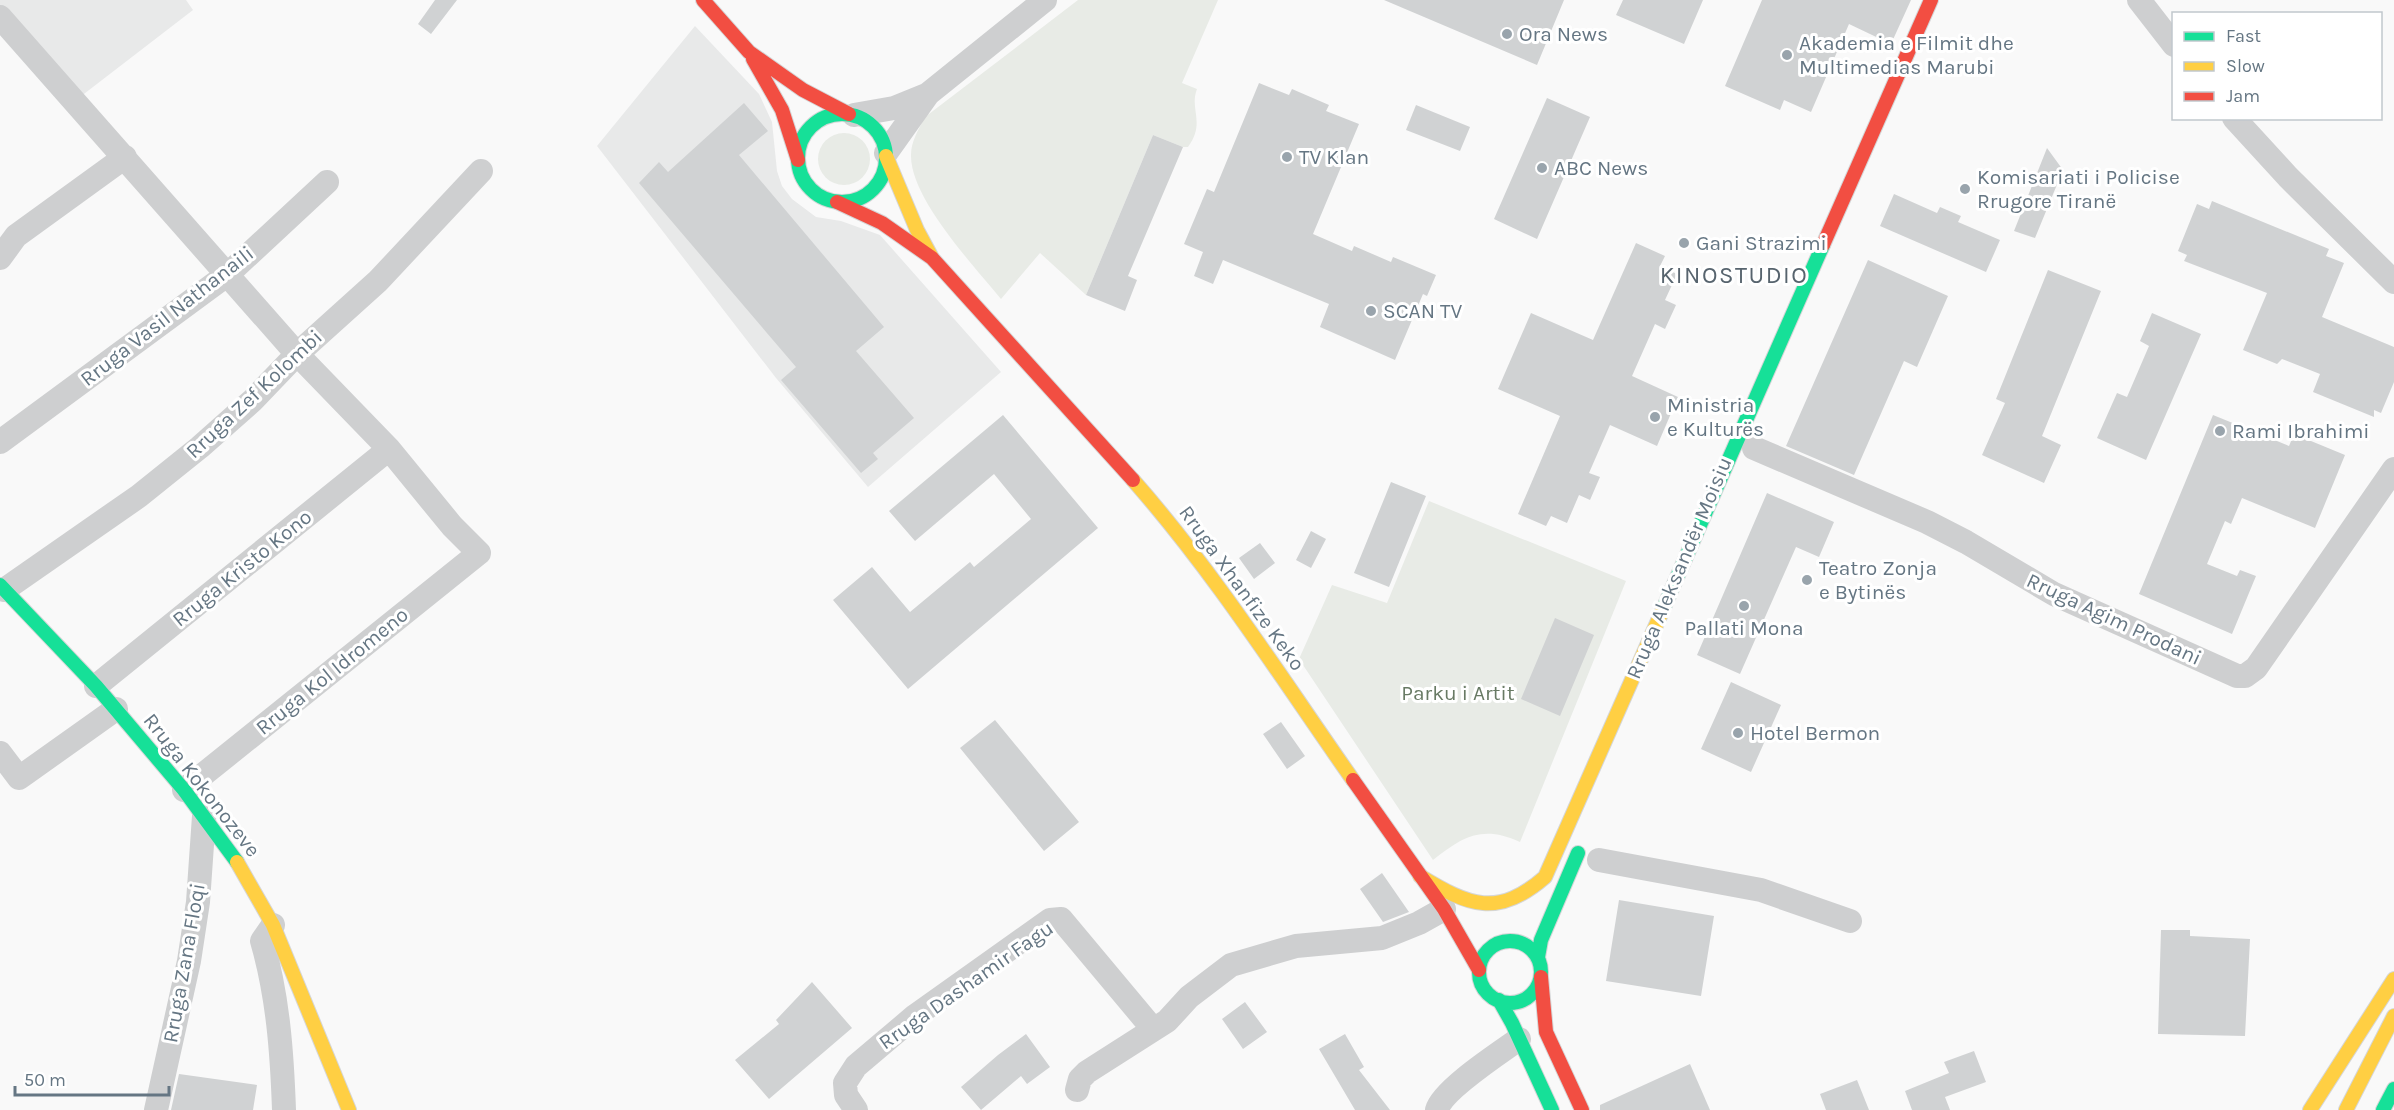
<svg xmlns="http://www.w3.org/2000/svg" width="2394" height="1110" font-family="Karla,sans-serif">
  <style>
    .built { fill: #e8e9e9 }
    .green { fill: #e8ebe6 }
    .building { fill: #d0d2d3 }
    .lines { fill: none; stroke-linecap: round; stroke-linejoin: round }
    .fast-casing { stroke: #d5d6d7; stroke-width: 16 }
    .slow-casing { stroke: #d5d6d7; stroke-width: 16 }
    .jam-casing { stroke: #d5d6d7; stroke-width: 16 }
    .street { stroke: #cecfd0; stroke-width: 24 }
    .fast { stroke: #16e098; stroke-width: 14 }
    .slow { stroke: #ffcf43; stroke-width: 14 }
    .jam { stroke: #f24e42; stroke-width: 14 }
    .poi-dot { fill: #99a4ac; stroke: #fff; stroke-width: 2 }
    .labels { text-anchor: middle; stroke-width: 6; stroke-linejoin: round; paint-order: stroke }
    .poi-label { font-size: 21px; fill: #657683; stroke: #fff; text-anchor: start }
    .street-label { font-size: 21px; fill: #657683; stroke: #fff }
    .park-label { font-size: 21px; fill: #687a64; stroke: #fff }
    .quarter-label { font-size: 24px; letter-spacing: 1.5px; fill: #57646e; stroke: #fff }
  </style>
  <rect width="100%" height="100%" fill="#f9f9f9"/>
  <path class="built" d="M0 0H186L193 10 80 97 0 8Z
    M695 26 759 94 772 122 777 171 782 186 792 199 816 217 841 221 880 235 1001 372 868 487 776 378 597 146Z"/>
  <path class="green" d="M1078 0H1218L1182 83 1197 89C1189 110 1206 122 1188 147H1183L1153 135 1086 295 1040 253 1001 299C974 266 910 198 911 155 911 141 919 129 925 117Z
    M818 159a26 26 0 1 1 52 0a26 26 0 1 1-52 0Z
    M1429 501 1626 581 1520 842C1483 825 1463 836 1433 860L1299 659 1332 585 1387 603Z"/>
  <path class="building" d="M435 0H457L431 34 418 24Z
    M1384 0H1564L1537 65Z
    M1623 0H1703L1684 44 1616 15Z
    M1762 0H1911L1891 44 1849 24 1811 112 1784 100 1780 110 1725 86Z
    M1259 83 1289 95 1292 89 1329 105 1326 111 1359 124 1313 234 1352 251 1354 246 1391 262 1393 257 1436 275 1427 296 1423 294 1395 360 1320 327 1329 304 1223 260 1213 284 1194 276 1203 252 1184 244 1207 189 1214 192Z
    M1547 98 1590 117 1537 239 1494 219Z
    M744 103 768 131 739 155 884 327 856 351 914 418 873 453 878 459 861 473 781 380 796 367 639 183 659 162 668 172Z
    M1416 105 1470 127 1460 151 1406 130Z
    M1153 135 1183 147 1128 276 1137 280 1125 311 1086 295Z
    M2047 148 2063 170 2035 238 2014 231Z
    M1894 194 1937 213 1940 207 1961 216 1958 222 2000 240 1986 272 1880 226Z
    M2212 201 2329 249 2326 256 2344 263 2322 317 2394 347V382L2381 413 2374 410V417L2313 392 2320 374 2282 359 2277 364 2243 350 2267 293 2184 261 2187 255 2178 251 2197 204 2209 209Z
    M1636 243 1665 256 1660 266 1677 274 1665 300 1676 305 1665 329 1655 324 1632 376 1678 397 1657 446 1610 425 1589 473 1600 477 1590 500 1579 495 1567 523 1551 516 1546 526 1518 514 1560 416 1498 389 1531 313 1593 340Z
    M1868 260 1948 296 1917 367 1904 361 1854 475 1786 446Z
    M2048 270 2101 291 2042 436 2061 445 2044 483 1982 455 2005 403 1996 399Z
    M2152 313 2201 334 2146 460 2097 438 2117 393 2127 397 2149 346 2140 341Z
    M1003 415 1098 528 908 689 833 600 872 567 910 612 970 562 974 567 1031 519 994 474 915 541 889 511Z
    M2213 415 2289 446 2294 434 2345 455 2315 528 2242 498 2231 524 2225 521 2207 564 2237 576 2240 570 2256 576 2232 634 2139 594Z
    M1391 482 1426 496 1389 587 1354 573Z
    M1767 493 1834 522 1819 557 1796 547 1740 674 1697 655Z
    M1311 531 1326 539 1311 568 1296 560Z
    M1260 543 1275 563 1254 579 1239 558Z
    M1555 618 1594 635 1560 716 1521 699Z
    M1731 682 1781 705 1751 772 1701 749Z
    M995 720 1079 822 1044 851 960 748Z
    M1281 722 1305 756 1287 769 1263 734Z
    M1382 873 1409 912 1383 922 1360 889Z
    M1619 900 1714 916 1701 996 1606 981Z
    M2161 930H2190V936L2250 939 2245 1036 2158 1034Z
    M812 982 852 1028 769 1099 735 1060 779 1024 776 1020Z
    M1245 1002 1267 1032 1243 1049 1222 1019Z
    M1026 1034 1050 1067 1027 1084 1021 1076 981 1110 961 1087 998 1055Z
    M1345 1034 1364 1067 1359 1070 1390 1110H1355L1319 1049Z
    M1974 1051 1986 1082 1945 1097 1950 1110H1912L1905 1091 1949 1073 1944 1062Z
    M1690 1064 1710 1110H1600V1105Z
    M179 1074 257 1085 253 1110H171Z
    M1857 1080 1869 1110H1826L1820 1094Z"/>
  <g class="lines">
    <g class="fast-casing">
      <path id="fast" d="M798 158a44 44 0 1 1 88 0a44 44 0 1 1-88 0Z
        M0 585 96 686 184 790 237 862
        M1664 607 1823 245
        M1479 972a31 31 0 1 1 62 0a31 31 0 1 1-62 0Z
        M1538 957 1541 940 1578 853
        M1499 1000 1512 1023 1552 1110
        M2383 1110 2394 1089"/>
    </g>
    <g class="slow-casing">
      <path id="slow" d="M886 156 917 230 931 256
        M1133 480C1215 573 1282 679 1353 780
        M237 862 273 925 349 1110
        M1420 876C1469 906 1498 918 1545 877L1664 607
        M2310 1110 2394 979
        M2346 1110 2394 1016"/>
    </g>
    <g class="jam-casing">
      <path id="jam" d="M703 0 749 52 803 90 849 114
        M753 59 782 110 798 160
        M837 202 882 223 932 258 1133 480
        M1823 245 1931 0
        M1353 780 1444 909 1479 970
        M1541 977 1546 1032 1582 1110"/>
    </g>
    <path class="street" d="M2139 0 2174 45
      M0 17 297 354 389 449 452 526 479 553 184 790
      M854 115 894 108 926 95
      M2234 118 2288 177 2394 282
      M886 153 928 94 1045 0
      M0 258 16 236 125 157
      M0 442 228 274 327 182
      M1754 448 1927 522 1966 542 2054 594 2237 676H2245L2256 668 2394 469
      M4 590 139 496 200 447 253 400 297 354 378 281 481 171
      M96 686 389 449
      M0 753 19 778 116 709
      M1599 860 1761 890 1850 921
      M273 925 262 941C278 996 282 1053 284 1110
      M1077 1090 1080 1079 1087 1072 1167 1021 1189 997 1231 965 1296 946 1382 938 1419 923 1444 909
      M156 1110 189 961 198 902 204 816
      M856 1110 846 1095 845 1083 856 1066 915 1016 1050 920 1061 919 1153 1029
      M1437 1110C1442 1090 1501 1052 1519 1039"/>
    <use href="#fast" class="fast"/>
    <use href="#slow" class="slow"/>
    <use href="#jam" class="jam"/>
  </g>
  <g class="poi-dot">
    <circle cx="1507" cy="34" r="6"/>
    <circle cx="1787" cy="55" r="6"/>
    <circle cx="1287" cy="157" r="6"/>
    <circle cx="1542" cy="168" r="6"/>
    <circle cx="1965" cy="189" r="6"/>
    <circle cx="1684" cy="243" r="6"/>
    <circle cx="1371" cy="311" r="6"/>
    <circle cx="1655" cy="417" r="6"/>
    <circle cx="2220" cy="431" r="6"/>
    <circle cx="1807" cy="580" r="6"/>
    <circle cx="1744" cy="606" r="6"/>
    <circle cx="1738" cy="733" r="6"/>
  </g>
  <g class="labels">
    <g class="poi-label">
      <text x="1519" y="41">Ora News</text>
      <text x="1799" y="50">Akademia e Filmit dhe<tspan x="1799" dy="24">Multimedias Marubi</tspan></text>
      <text x="1299" y="164">TV Klan</text>
      <text x="1554" y="175">ABC News</text>
      <text x="1977" y="184">Komisariati i Policise<tspan x="1977" dy="24">Rrugore Tiranë</tspan></text>
      <text x="1696" y="250">Gani Strazimi</text>
      <text x="1383" y="318">SCAN TV</text>
      <text x="1667" y="412">Ministria<tspan x="1667" dy="24">e Kulturës</tspan></text>
      <text x="2232" y="438">Rami Ibrahimi</text>
      <text x="1819" y="575">Teatro Zonja<tspan x="1819" dy="24">e Bytinës</tspan></text>
      <text x="1744" y="635" text-anchor="middle">Pallati Mona</text>
      <text x="1750" y="740">Hotel Bermon</text>
    </g>
    <g class="street-label">
      <text transform="translate(167 316) rotate(-38)" y="7">Rruga Vasil Nathanaili</text>
      <text transform="translate(254 394) rotate(-43)" y="7">Rruga Zef Kolombi</text>
      <text transform="translate(242 568) rotate(-39)" y="7">Rruga Kristo Kono</text>
      <text transform="translate(1679 568) rotate(-67)" y="7">Rruga Aleksandër Moisiu</text>
      <text transform="translate(1242 588) rotate(54)" y="7">Rruga Xhanfize Keko</text>
      <text transform="translate(2114 619) rotate(25)" y="7">Rruga Agim Prodani</text>
      <text transform="translate(332 671) rotate(-39)" y="7">Rruga Kol Idromeno</text>
      <text transform="translate(202 785) rotate(52)" y="7">Rruga Kokonozeve</text>
      <text transform="translate(184 963) rotate(-80)" y="7">Rruga Zana Floqi</text>
      <text transform="translate(966 985) rotate(-35)" y="7">Rruga Dashamir Fagu</text>
    </g>
    <g class="park-label">
      <text x="1458" y="700">Parku i Artit</text>
    </g>
    <g class="quarter-label">
      <text x="1734" y="283">KINOSTUDIO</text>
    </g>
  </g>
  <rect x="2172" y="12" width="210" height="108" fill="#ffffff" stroke="#c1c8cd" stroke-width="1.5"/>
  <rect x="2184" y="32" width="30" height="9" fill="#16e098" stroke="#c1c8cd" stroke-width="1.5"/>
  <text x="2226" y="42" font-size="18" fill="#657683">Fast</text>
  <rect x="2184" y="62" width="30" height="9" fill="#ffcf43" stroke="#c1c8cd" stroke-width="1.5"/>
  <text x="2226" y="72" font-size="18" fill="#657683">Slow</text>
  <rect x="2184" y="92" width="30" height="9" fill="#f24e42" stroke="#c1c8cd" stroke-width="1.5"/>
  <text x="2226" y="102" font-size="18" fill="#657683">Jam</text>
  <path d="M15 1086v9h154v-9" fill="none" stroke="#657683" stroke-width="3"/>
  <text x="24" y="1086" font-size="18" fill="#657683" stroke="#ffffff" stroke-width="4.5" paint-order="stroke">50 m</text>
</svg>
